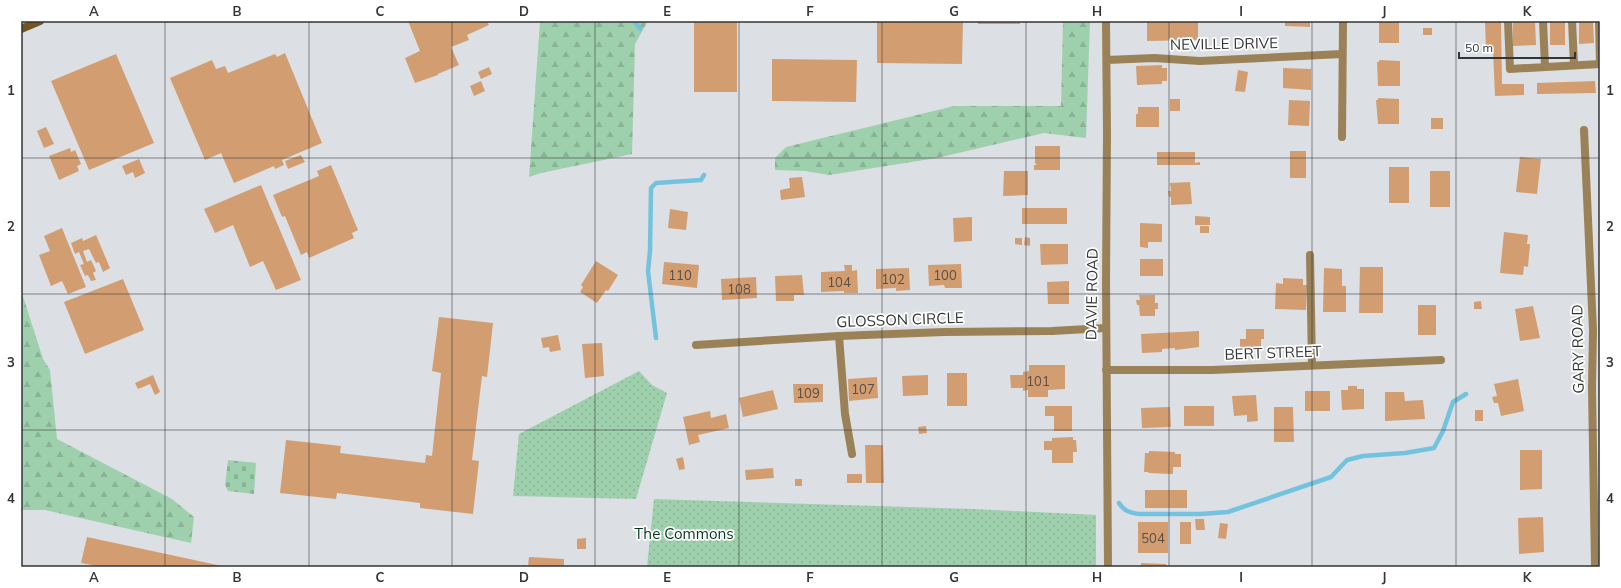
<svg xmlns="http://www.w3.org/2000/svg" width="1621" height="588" font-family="Mulish,sans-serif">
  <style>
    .forest { fill: url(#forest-firs) }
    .cemetery { fill: url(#cemetery-stones) }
    .park { fill: url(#park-dots) }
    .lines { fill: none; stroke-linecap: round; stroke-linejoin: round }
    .stream { stroke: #74c3de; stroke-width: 4.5 }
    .building { fill: #d29e71 }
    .service { stroke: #9b8157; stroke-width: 8 }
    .minor { stroke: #9b8157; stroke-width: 8 }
    .secondary { stroke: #735620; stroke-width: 8 }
    .grid { fill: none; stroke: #323436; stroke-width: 1; stroke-opacity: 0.55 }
    .labels { text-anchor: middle; stroke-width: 3.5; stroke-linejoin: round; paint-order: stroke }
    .number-label { font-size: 13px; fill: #5a4e45 }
    .street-label { font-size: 15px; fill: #323436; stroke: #fff }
    .park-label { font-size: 15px; fill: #05371c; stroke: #fff }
    .neatline { fill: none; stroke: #323436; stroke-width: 1.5 }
    .grid-label { font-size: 13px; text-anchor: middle; font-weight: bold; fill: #323436 }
  </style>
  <defs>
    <pattern id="forest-firs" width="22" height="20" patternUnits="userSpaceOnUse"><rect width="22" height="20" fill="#9fd0ad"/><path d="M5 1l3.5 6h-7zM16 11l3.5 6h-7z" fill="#89b395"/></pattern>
    <pattern id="cemetery-stones" width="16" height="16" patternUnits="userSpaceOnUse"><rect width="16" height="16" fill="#9fd0ad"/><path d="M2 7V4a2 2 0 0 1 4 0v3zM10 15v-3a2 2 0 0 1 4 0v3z" fill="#89b395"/></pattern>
    <pattern id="park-dots" width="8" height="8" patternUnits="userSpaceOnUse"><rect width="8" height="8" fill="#9fd0ad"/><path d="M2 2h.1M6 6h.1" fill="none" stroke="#89b395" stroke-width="1.8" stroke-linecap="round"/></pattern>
  </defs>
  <rect width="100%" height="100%" fill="#dcdfe4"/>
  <path class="forest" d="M540 21H648L635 44 632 154 541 173 529 177Z
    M1063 21H1090L1086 138 1044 133 937 158 829 175 805 171 775 170V158L786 147 954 106H1061Z
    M21 290 43 359 50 370 57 439 172 499 194 517 191 543 45 510H23L21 515Z"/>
  <path class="cemetery" d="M228 460 256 463 254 494 228 491 225 485Z"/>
  <path class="park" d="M639 371 652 385 667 393 636 499 513 496 519 434Z
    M654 499 973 509 1096 515V567H647Z"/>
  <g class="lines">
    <path class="stream" d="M634 21 640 29
      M656 338 648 271 650 251 651 188 656 183 701 180 704 175
      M1119 503C1124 511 1129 512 1138 514H1200L1228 512 1331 477 1347 460 1363 456 1405 453 1434 448 1443 431 1453 402 1466 394"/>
  </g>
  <path class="building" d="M408 21H487L489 25 467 35 469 40 451 47 459 65 438 74V75L415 83 405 58 420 51Z
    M694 21H737V92H694Z
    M877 21H963L962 64 877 63Z
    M978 21H1020V24H978Z
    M1147 21H1198V40L1147 41Z
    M1285 21H1310V27L1285 26Z
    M1379 21H1399V43H1379Z
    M1485 21H1501L1502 84H1524V95L1495 96 1493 50 1486 51Z
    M1513 21H1535L1536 45 1513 46Z
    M1550 21H1565V45H1550Z
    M1579 21H1593L1594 43 1579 44Z
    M1423 28H1432V35H1423Z
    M285 53 322 143 282 160 284 165 275 169 274 166 234 183 221 153 205 160 170 78 212 60 216 69 225 66 228 73 275 54 277 57Z
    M116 54 154 143 89 170 51 81Z
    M772 59 857 60 856 102 772 101Z
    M1379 60 1400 61V86H1378L1377 62H1379Z
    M1162 65V68H1167V81H1162V84L1137 85 1136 66Z
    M489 67 492 74 481 79 478 72Z
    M1283 68 1311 69V90L1283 88Z
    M1238 70 1248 72 1245 92 1235 91Z
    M481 81 485 91 474 96 470 86Z
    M1595 81 1596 93 1537 94V83Z
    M1378 98 1399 99V124H1378L1376 100H1378Z
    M1170 99H1180V111H1170Z
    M1289 100 1310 101 1309 126 1288 125Z
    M1138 107H1159V127H1136V114H1138Z
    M1431 118H1443V129H1431Z
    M46 127 54 144 44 148 37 131Z
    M1035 146H1060V170H1034V165H1037L1035 163Z
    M70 148 71 152 75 150 81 164 77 166 79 171 59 180 49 156Z
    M1290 151H1306V178H1290Z
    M1157 152H1195V163L1200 162V165H1157Z
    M301 155 305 162 288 169 285 161Z
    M1520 157 1541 159 1537 194 1516 192Z
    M139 159 145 173 135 178 133 172 126 175 122 166Z
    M331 165 358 230 352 233 354 238 309 258 307 252 301 255 285 216 282 217 273 195 319 176 317 171Z
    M1389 167H1409V203H1389Z
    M1004 171H1028V195L1003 196Z
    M1430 171H1450V207H1430Z
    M802 177 805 197 781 200 780 190 790 188 789 178Z
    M1190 182 1192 204 1171 205V197H1169L1168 191H1171L1170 183Z
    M261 185 301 280 276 290 263 261 250 267 233 225 215 233 204 209Z
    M1022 208H1067V224H1022Z
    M670 209 688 212 686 230 668 228Z
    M1195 216 1210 217V225H1195Z
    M972 217V241L954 242 953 218Z
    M1140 223 1162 224V242H1148V248L1140 247Z
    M1200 226H1209V233H1200Z
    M62 228 86 287 68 294 62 281 51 286 39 255 50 251 44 236Z
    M1504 232 1528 235 1527 244H1530L1528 267 1524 266 1523 275 1500 273Z
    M96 235 110 268 103 272 99 262 96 263 89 249 83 251 87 262 91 260 96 271 93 273 96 280 91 281 88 275 85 276 80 265 84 264 79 252 75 254 71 243 82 238 83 241Z
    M1025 237 1030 238V246L1024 245Z
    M1015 238H1022V245L1015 244Z
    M1040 244H1068V264L1041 265Z
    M1140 259H1163V276H1140Z
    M596 261 618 275 608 291 606 290 597 303 580 292 583 287 581 285Z
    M664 262 699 265 697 288 662 284Z
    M961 264 962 288H945L944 285 929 286 928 265Z
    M844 265H852V271L857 270 858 293H844V291L821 292V272L845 271Z
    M1360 267H1383V313H1359Z
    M909 268 910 290 896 291V288L876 289V269Z
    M1324 268 1342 269V286H1346V312H1323Z
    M802 275 804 295H794V301H776L775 276Z
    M756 277 757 298 722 300 721 279Z
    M1283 278 1303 279V285H1307L1306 310 1275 309 1276 283 1283 284Z
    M123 279 144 330 85 354 64 302Z
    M1069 281V304H1048L1047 282Z
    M1139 295H1155V303H1158V309H1155V316H1140L1139 305H1137L1136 300H1140Z
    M1481 301 1482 309H1474V302Z
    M1418 305H1436V335H1418Z
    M1533 306 1540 338 1520 341 1515 309Z
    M439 317 493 323 487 377 482 376 472 460 479 461 473 514 420 508V503L337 493 336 499 280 493 286 440 341 446 340 453 425 463 426 455 432 456 441 373 432 371Z
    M1246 329H1264V339H1261V350L1240 349V339H1246Z
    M1199 331V347L1175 350V348L1162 349V352L1142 353 1141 334Z
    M558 335 561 350 550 352 549 347 543 348 541 338Z
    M602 343 604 376 585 378 582 344Z
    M1029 365H1065V389L1048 390V397H1028V390L1023 391V388H1011L1010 375H1023V372L1029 371Z
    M947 373H967V406H947Z
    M153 375 160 392 155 395 150 384 138 389 135 383Z
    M928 375V395L903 396 902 376Z
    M877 377 878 398 849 401 848 379Z
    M1518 379 1524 411 1501 416 1498 403H1494L1492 397 1497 396 1494 384Z
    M793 384H823V402L794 403Z
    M1348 386H1357V389H1364V409L1342 410 1341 390H1348Z
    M773 390 778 409 743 417 739 398Z
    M1305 391H1330V411H1305Z
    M1385 392H1404L1405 401 1423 400 1425 419 1385 421Z
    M1256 395 1258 421 1247 422V415L1234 416 1232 396Z
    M1045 406H1072V431H1054V416H1045Z
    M1184 406H1214V426H1184Z
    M1170 407 1171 427 1142 428 1141 408Z
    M1274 407H1293L1294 442H1274Z
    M1475 410H1483V421H1475Z
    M710 411 711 418 726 414 729 428 698 435 700 442 689 445 683 417Z
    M926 426 927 433 919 434 918 427Z
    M1073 437V440H1076L1077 452H1073V463H1052V450H1044V441H1052V438Z
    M865 445H883L884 483H866Z
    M1520 450H1542V489L1520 490Z
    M1149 451 1175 452V454H1181V467H1173V474L1148 473 1149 472H1144L1145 453H1149Z
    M683 457 685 469 679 470 676 459Z
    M773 468 774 478 746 480 745 470Z
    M847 474H862V483H847Z
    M795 479H802V486H795Z
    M1145 490H1187V508H1145Z
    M1543 517 1544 552 1519 554 1518 518Z
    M1195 519H1204L1205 530H1196Z
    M1138 522H1168V553H1138Z
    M1180 522H1191V544H1180Z
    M1220 523 1228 524 1226 539 1218 538Z
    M87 537 222 566V567H102L81 563Z
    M586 538V549H577V539Z
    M529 557 564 559V567H522V565L528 566Z
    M1141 563 1166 564V567H1141Z"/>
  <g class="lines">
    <path class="service" d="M1508 21 1510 69 1600 64
      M1543 21 1545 67
      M1572 21 1574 65
      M1599 21 1600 64
      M1310 255 1312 365
      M839 336 845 414 852 454"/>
    <path class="minor" d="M1106 21 1107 132 1106 283 1108 567
      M1107 60 1154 58 1200 61 1342 54
      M1584 130 1593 330 1592 388 1595 567
      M1342 137 1343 21
      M696 345 839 336 944 332 1052 331 1106 328
      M1106 370H1212L1441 360"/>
    <path class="secondary" d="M21 29 40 21"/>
  </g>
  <path class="grid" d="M165 21V567M309 21V567M452 21V567M595 21V567M739 21V567M882 21V567M1026 21V567M1169 21V567M1312 21V567M1456 21V567M21 158H1600M21 294H1600M21 430H1600"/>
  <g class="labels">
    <g class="number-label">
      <text x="680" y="280">110</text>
      <text x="945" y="280">100</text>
      <text x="893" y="284">102</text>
      <text x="839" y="287">104</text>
      <text x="739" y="294">108</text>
      <text x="1038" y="386">101</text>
      <text x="863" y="394">107</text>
      <text x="808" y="398">109</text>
      <text x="1153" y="543">504</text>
    </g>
    <g class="street-label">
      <text transform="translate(1224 44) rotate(-1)" y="5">NEVILLE DRIVE</text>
      <text transform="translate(1092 294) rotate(-89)" y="5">DAVIE ROAD</text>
      <text transform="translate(900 320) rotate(-2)" y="5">GLOSSON CIRCLE</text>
      <text transform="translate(1578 349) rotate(-91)" y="5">GARY ROAD</text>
      <text transform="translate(1273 353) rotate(-2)" y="5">BERT STREET</text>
    </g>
    <g class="park-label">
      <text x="684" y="539">The Commons</text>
    </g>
  </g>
  <rect width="1621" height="588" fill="none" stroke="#ffffff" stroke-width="44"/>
  <path d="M1459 52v6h116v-6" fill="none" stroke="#323436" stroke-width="2"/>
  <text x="1465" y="52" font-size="12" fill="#323436" stroke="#ffffff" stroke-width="3" paint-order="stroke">50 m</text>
  <rect x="22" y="22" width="1577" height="544" class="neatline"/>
  <g class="grid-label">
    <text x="94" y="16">A</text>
    <text x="237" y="16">B</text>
    <text x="380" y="16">C</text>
    <text x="524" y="16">D</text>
    <text x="667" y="16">E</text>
    <text x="810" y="16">F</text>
    <text x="954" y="16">G</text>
    <text x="1097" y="16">H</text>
    <text x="1241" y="16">I</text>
    <text x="1384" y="16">J</text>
    <text x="1527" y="16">K</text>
    <text x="11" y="95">1</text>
    <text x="1610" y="95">1</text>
    <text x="11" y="231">2</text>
    <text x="1610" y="231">2</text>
    <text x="11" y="367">3</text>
    <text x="1610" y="367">3</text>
    <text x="11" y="503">4</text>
    <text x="1610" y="503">4</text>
    <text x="94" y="582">A</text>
    <text x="237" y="582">B</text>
    <text x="380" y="582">C</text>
    <text x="524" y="582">D</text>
    <text x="667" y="582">E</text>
    <text x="810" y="582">F</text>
    <text x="954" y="582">G</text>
    <text x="1097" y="582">H</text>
    <text x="1241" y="582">I</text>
    <text x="1384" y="582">J</text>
    <text x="1527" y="582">K</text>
  </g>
</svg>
